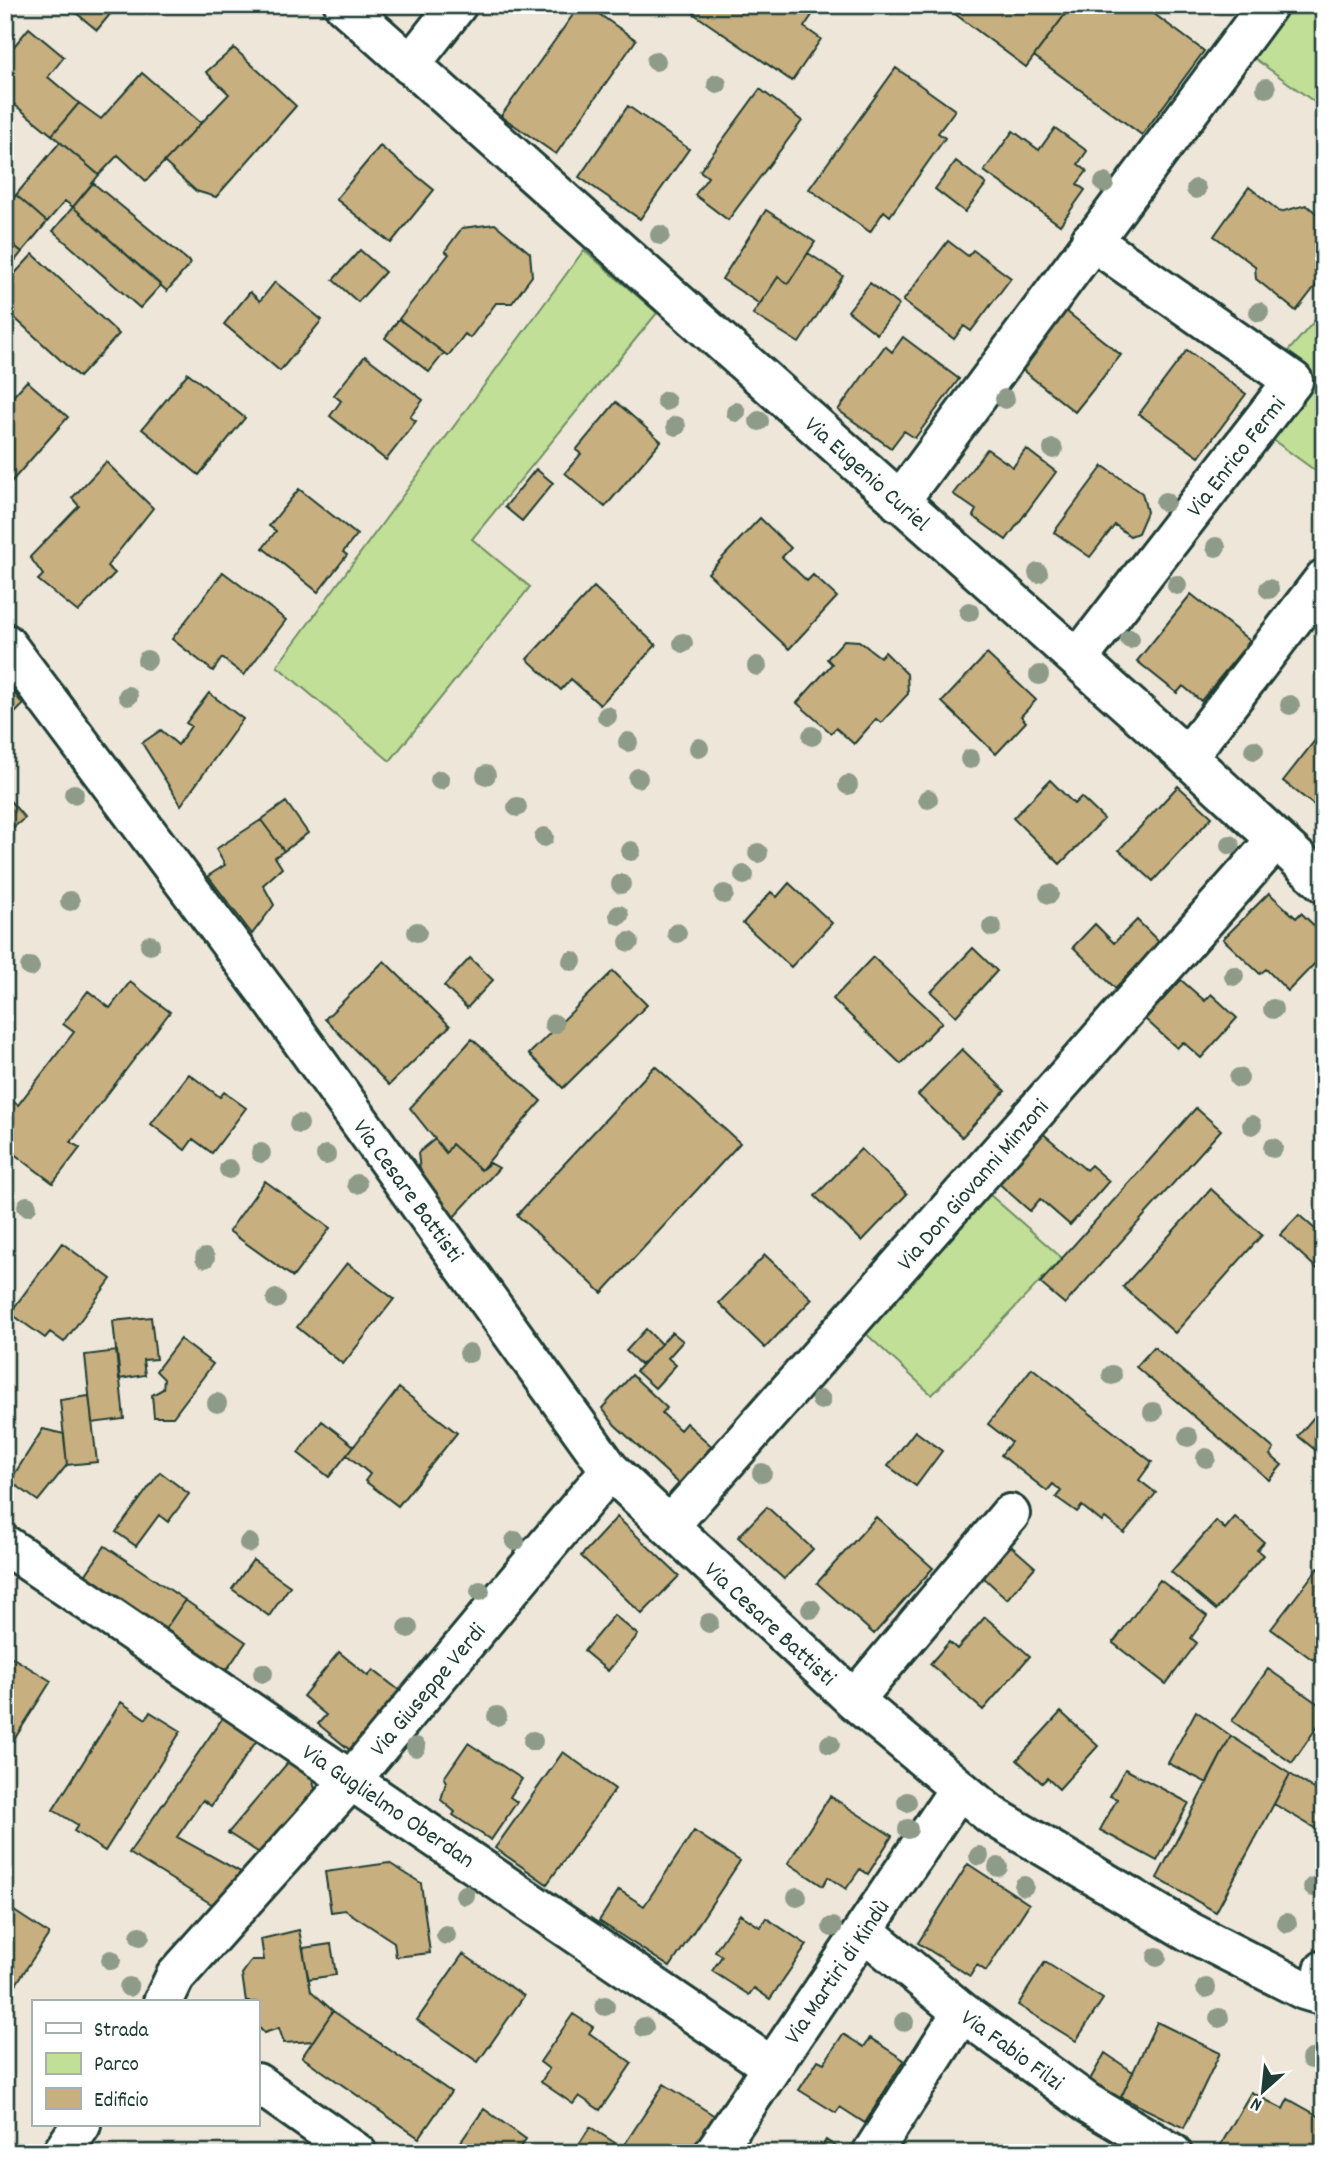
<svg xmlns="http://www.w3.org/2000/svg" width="1329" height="2158" font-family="Dekko,sans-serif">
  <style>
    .green { fill: #c1df97; stroke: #708e66; stroke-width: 2 }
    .building { fill: #c8af7f; stroke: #1f3d34; stroke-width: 2 }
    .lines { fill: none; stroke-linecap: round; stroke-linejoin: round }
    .minor-casing { stroke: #1f3d34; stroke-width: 44 }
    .tertiary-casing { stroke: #1f3d34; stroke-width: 44 }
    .minor { stroke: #fff; stroke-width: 38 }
    .tertiary { stroke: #fff; stroke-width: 38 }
    .tree { fill: #8e9b89 }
    .labels { text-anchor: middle; stroke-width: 6; stroke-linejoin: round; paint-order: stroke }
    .street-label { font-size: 24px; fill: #1f3d34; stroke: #fff }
  </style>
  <rect width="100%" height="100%" fill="#eee7d9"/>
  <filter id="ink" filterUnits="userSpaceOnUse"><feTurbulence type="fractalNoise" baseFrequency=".0143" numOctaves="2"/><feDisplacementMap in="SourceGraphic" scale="14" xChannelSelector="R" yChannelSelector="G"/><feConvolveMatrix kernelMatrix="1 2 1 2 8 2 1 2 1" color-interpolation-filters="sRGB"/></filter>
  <g filter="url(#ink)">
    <path class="green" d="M1287 5H1324V109L1250 55Z
      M584 250 657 313 472 539 530 587 390 761 277 666Z
      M1324 310V477L1269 437 1283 357Z
      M981 1187 1062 1258 932 1395 862 1330Z"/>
    <path class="building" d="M80 5H114L116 7 97 30 75 12Z
      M580 5H586L636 40 556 154 501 116Z
      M699 5H819L804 27 821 39 792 81 694 14Z
      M943 5H1072L1026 67Z
      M1072 5H1142L1204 51 1142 135 1034 56Z
      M29 28 64 57 48 77 79 103 52 135 5 97V57Z
      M234 48 296 106 216 197 196 191 164 162 229 94 206 72Z
      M896 68 955 110 938 133 945 138 890 216 884 211 870 232 809 189Z
      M142 73 201 123 146 181 118 155 99 175 52 135 79 103 101 119Z
      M760 89 802 121 728 220 695 195 708 177 700 171Z
      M628 106 689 149 640 219 579 177Z
      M1055 128 1087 151 1078 164 1087 171 1077 184 1085 190 1060 225 984 171 1013 131 1039 150Z
      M60 142 99 175 73 207 65 201 47 222 16 195Z
      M380 146 434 190 391 243 336 199Z
      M956 161 986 184 965 212 935 189Z
      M93 183 191 263 167 291 73 207Z
      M1249 187 1280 212 1306 205 1324 219V275L1296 311 1256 279 1255 266 1214 236Z
      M16 195 47 222 22 252 5 238V208Z
      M73 207 161 285 140 308 53 231Z
      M766 210 815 242 788 284 778 277 760 304 722 279Z
      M495 224 530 253 532 276 512 303H496L470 338 465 334 448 356 399 319 449 254 445 251 462 228Z
      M5 238 22 252 5 273Z
      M948 241 968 256 973 250 1011 278 971 331 964 326 954 339 903 301Z
      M360 250 385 272 358 302 333 280Z
      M808 253 843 276 799 343 753 314 778 277 788 284Z
      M33 254 119 334 79 377 5 309V284Z
      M275 282 322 320 280 371 224 324 250 292 260 301Z
      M870 283 899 305 877 334 848 311Z
      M1066 311 1121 355 1075 412 1020 368Z
      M399 319 444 353 429 372 385 338Z
      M903 337 959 379 915 438 904 431 891 448 838 410 885 346 892 352Z
      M1187 350 1246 394 1199 457 1139 414Z
      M365 356 423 400 410 417 416 421 386 460 330 416 341 401 334 395Z
      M188 373 245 418 199 475 142 429Z
      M27 381 68 417 5 489V405Z
      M616 402 661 441 605 507 565 473 581 454 576 450Z
      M987 449 1013 467 1026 449 1056 472 1006 540 973 516 976 510 953 494Z
      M106 462 153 508 107 566 115 573 78 612 38 580 43 575 30 557 79 506 72 498Z
      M1103 466 1142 493 1147 512 1138 533 1130 536 1115 525 1090 557 1054 532Z
      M536 469 553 483 522 521 505 507Z
      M299 489 357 535 343 552 347 555 318 592 263 548 276 531 269 526Z
      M760 518 791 548 782 557 807 581 813 575 837 597 789 649 708 573Z
      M223 572 286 620 244 675 222 658 213 671 172 639Z
      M594 587 656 645 600 705 571 679 561 690 527 659Z
      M1191 594 1250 641 1201 701 1183 686 1177 693 1137 661Z
      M844 640 859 641 880 657 885 652 907 674 908 694 881 723 876 719 854 744 836 728 831 733 797 703 832 664 827 659Z
      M987 654 1036 700 1021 716 1026 722 996 754 942 702Z
      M5 680 23 705 5 723Z
      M209 693 243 719 181 805 142 743 161 730 178 745 191 726 186 723Z
      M1324 729V813L1283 781Z
      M1050 780 1074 804 1081 797 1104 819 1060 864 1013 818Z
      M1178 786 1212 817 1153 881 1119 850Z
      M5 795 25 818 5 834Z
      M286 802 308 833 284 851 261 820Z
      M261 820 284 851 275 857 282 868 263 885 274 905 252 934 208 876 225 865 216 849Z
      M789 883 832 923 791 967 743 923 771 892 777 897Z
      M1269 893 1296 918 1301 913 1324 935V954L1288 991 1266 969 1260 974 1223 939Z
      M1137 920 1160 943 1115 988 1073 947 1095 924 1114 943Z
      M973 948 997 971 956 1016 931 992Z
      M873 957 942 1022 901 1064 833 999Z
      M470 958 493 980 467 1008 444 986Z
      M384 961 450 1026 389 1085 325 1019Z
      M613 971 647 1005 563 1088 529 1054Z
      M1181 980 1205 1001 1211 994 1237 1018 1201 1058 1183 1042 1177 1048 1145 1019Z
      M130 982 170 1012 71 1142 80 1148 53 1183 5 1147V1106L10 1099 18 1105 74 1032 63 1024 88 991 110 1008Z
      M472 1039 541 1101 481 1170 452 1144 446 1153 410 1108Z
      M962 1049 1005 1091 962 1137 918 1095Z
      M655 1066 740 1143 602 1293 517 1215Z
      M189 1074 220 1097 224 1092 246 1108 212 1153 193 1139 185 1150 151 1124Z
      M1196 1108 1221 1130 1065 1304 1040 1283Z
      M1040 1131 1086 1170 1091 1165 1109 1181 1070 1225 1040 1199 1030 1211 996 1181Z
      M435 1139 446 1153 452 1144 481 1170 490 1163 499 1168 454 1217 420 1170 418 1153Z
      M861 1149 907 1194 862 1241 815 1196Z
      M265 1181 330 1228 293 1277 229 1231Z
      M1211 1189 1262 1235 1175 1333 1123 1287Z
      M1299 1215 1324 1237V1275L1280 1235Z
      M62 1243 111 1279 64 1342 50 1332 45 1338 10 1313Z
      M765 1255 812 1299 765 1348 719 1303Z
      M347 1263 394 1299 343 1364 297 1327Z
      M151 1317 156 1359 143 1360 145 1375 119 1379 113 1321Z
      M646 1329 661 1344 641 1365 626 1351Z
      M672 1332 683 1341 668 1358 676 1365 655 1388 636 1371Z
      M180 1339 213 1364 173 1417H154L152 1395 163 1389 164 1379 156 1371Z
      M1154 1347 1274 1449 1270 1455 1282 1465 1269 1480 1136 1367Z
      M117 1351 124 1419 92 1423 85 1355Z
      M1032 1368 1152 1462 1139 1480 1156 1493 1124 1533 1105 1518 1102 1522 1082 1506 1077 1512 1056 1497 1061 1491 1053 1484 1047 1491 1001 1455 1011 1442 988 1424Z
      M632 1375 667 1408 662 1413 680 1430 686 1423 717 1451 683 1487 615 1425 602 1408Z
      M399 1388 457 1433 398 1506 365 1481 370 1474 347 1455Z
      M89 1396 97 1462 67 1465 60 1400Z
      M1324 1405V1457L1298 1436Z
      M322 1421 354 1446 329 1477 298 1453Z
      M43 1429 64 1434 67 1465 38 1501 10 1481Z
      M915 1431 942 1451 916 1486 888 1466Z
      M160 1472 189 1494 168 1522 159 1515 136 1546 116 1532Z
      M767 1507 813 1549 784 1579 738 1537Z
      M617 1517 679 1576 642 1614 581 1556Z
      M876 1517 933 1568 874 1634 817 1583Z
      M1235 1517 1264 1542 1257 1550 1263 1555 1216 1610 1171 1572 1216 1521 1225 1529Z
      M105 1546 185 1600 162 1634 82 1580Z
      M1011 1546 1035 1567 1007 1599 983 1577Z
      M253 1560 290 1586 269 1616 232 1589Z
      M1318 1568 1324 1572V1655L1320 1652 1313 1660 1271 1629Z
      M1160 1580 1207 1616 1191 1638 1197 1643 1166 1684 1113 1643Z
      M185 1600 246 1642 223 1675 162 1634Z
      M614 1615 638 1635 608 1671 584 1651Z
      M985 1617 1030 1656 983 1710 930 1664 949 1642 957 1649Z
      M339 1652 368 1676 373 1670 400 1691 351 1751 318 1724 326 1715 303 1696Z
      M5 1653 51 1681 5 1754Z
      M1268 1669 1324 1708V1717L1292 1763 1232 1721Z
      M121 1702 146 1719 150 1712 181 1731 105 1851 74 1831 78 1825 53 1810Z
      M1196 1711 1231 1736 1207 1783 1168 1763Z
      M1061 1712 1098 1746 1059 1789 1047 1778 1042 1783 1017 1760Z
      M226 1713 260 1736 211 1806 203 1800 177 1837 248 1876 218 1908 129 1853Z
      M1231 1736 1290 1774 1216 1912 1157 1878Z
      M468 1743 522 1779 510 1797 517 1802 491 1840 453 1815 455 1812 441 1800 446 1782 444 1778Z
      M563 1752 615 1789 547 1884 495 1848Z
      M290 1760 310 1772 316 1792 261 1854 228 1833Z
      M1125 1769 1189 1803 1157 1861 1100 1830 1117 1799 1110 1796Z
      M1290 1774 1324 1795V1817L1318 1830 1274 1804Z
      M830 1796 892 1836 868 1874 860 1869 846 1889 828 1877 823 1886 788 1863Z
      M694 1831 740 1861 670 1967 599 1921 619 1890 644 1906Z
      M389 1863 421 1883 430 1953 396 1957 394 1942 345 1910 331 1912 325 1872Z
      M968 1864 1029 1904 986 1971 977 1965 970 1976 918 1943Z
      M5 1905 49 1934 5 2001Z
      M740 1914 760 1927 766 1918 807 1945 770 1999 754 1988 749 1995 712 1971 722 1956 715 1951Z
      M299 1930 311 1991 333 2011 313 2041 284 2043 279 2028 264 2033 257 2025V2002H246L242 1974 252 1960H264L261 1939Z
      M331 1944 336 1975 308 1979 303 1948Z
      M463 1954 524 1996 478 2062 417 2020Z
      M1045 1962 1103 1999 1076 2041 1018 2005Z
      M333 2011 451 2092 419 2138 302 2057Z
      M573 2014 593 2027 589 2033 632 2063 600 2110 579 2096 573 2104 541 2082 549 2069 540 2062Z
      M1157 2022 1220 2053 1184 2128 1121 2097Z
      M843 2034 864 2047 870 2038 904 2060 865 2123 840 2107 836 2113 799 2090 818 2060 824 2063Z
      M1105 2053 1133 2072 1117 2106 1087 2085Z
      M664 2084 715 2116 691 2153H619Z
      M1251 2092 1283 2109 1288 2099 1324 2119V2153H1227L1219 2148Z
      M484 2109 526 2139 516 2153H453Z
      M590 2127 615 2143 608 2153 574 2152Z
      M826 2140 846 2153H818Z"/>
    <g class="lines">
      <g class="minor-casing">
        <path id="minor" d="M344 5 1187 757 1324 883
          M410 65 457 5
          M899 502 1268 5
          M5 643 274 1002 610 1470 854 1700 991 1815 1188 1931 1304 1990 1324 1996
          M1078 659 1293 381 1091 240
          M1187 757 1324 579
          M669 1526 1275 841
          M5 1545 771 2066
          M854 1700 1010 1514
          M864 1931 962 2012 1086 2102 1172 2153
          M163 2002 175 1977 352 1779 610 1470
          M257 2083 357 2153
          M62 2153 81 2125
          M714 2153 958 1790
          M872 2153 962 2012"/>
      </g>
      <g class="tertiary-casing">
        <path id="tertiary" d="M1324 1970V1993"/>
      </g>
      <use href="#minor" class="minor"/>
      <use href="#tertiary" class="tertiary"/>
    </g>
    <g class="tree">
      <circle cx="656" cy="61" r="10"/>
      <circle cx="717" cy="84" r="10"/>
      <circle cx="1266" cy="88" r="10"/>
      <circle cx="1104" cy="183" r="10"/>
      <circle cx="1196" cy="189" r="10"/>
      <circle cx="660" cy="235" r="10"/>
      <circle cx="1259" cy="312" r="10"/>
      <circle cx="1005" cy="399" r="10"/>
      <circle cx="666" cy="401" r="10"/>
      <circle cx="736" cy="412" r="10"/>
      <circle cx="759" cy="421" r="10"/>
      <circle cx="676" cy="426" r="10"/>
      <circle cx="1053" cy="449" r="10"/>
      <circle cx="1165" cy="502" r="10"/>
      <circle cx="1216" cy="547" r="10"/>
      <circle cx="1038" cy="573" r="10"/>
      <circle cx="1177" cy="585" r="10"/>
      <circle cx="1269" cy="589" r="10"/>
      <circle cx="969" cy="612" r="10"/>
      <circle cx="1130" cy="639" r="10"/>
      <circle cx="683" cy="643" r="10"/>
      <circle cx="147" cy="660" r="10"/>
      <circle cx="757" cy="666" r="10"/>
      <circle cx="1039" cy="675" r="10"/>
      <circle cx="128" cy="696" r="10"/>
      <circle cx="1290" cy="705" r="10"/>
      <circle cx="607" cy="716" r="10"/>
      <circle cx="812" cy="736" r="10"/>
      <circle cx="628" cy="742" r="10"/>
      <circle cx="699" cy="748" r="10"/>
      <circle cx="1254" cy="750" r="10"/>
      <circle cx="970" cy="759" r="10"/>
      <circle cx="486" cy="775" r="10"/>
      <circle cx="638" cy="778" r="10"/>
      <circle cx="440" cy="780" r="10"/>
      <circle cx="848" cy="785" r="10"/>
      <circle cx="74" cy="794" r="10"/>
      <circle cx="928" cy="799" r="10"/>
      <circle cx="517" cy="807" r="10"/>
      <circle cx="544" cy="837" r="10"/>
      <circle cx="1230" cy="845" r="10"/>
      <circle cx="631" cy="851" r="10"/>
      <circle cx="758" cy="853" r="10"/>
      <circle cx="744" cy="875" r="10"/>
      <circle cx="621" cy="884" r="10"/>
      <circle cx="724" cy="894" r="10"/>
      <circle cx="1049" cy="894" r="10"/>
      <circle cx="70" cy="901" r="10"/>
      <circle cx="619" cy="915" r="10"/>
      <circle cx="992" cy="927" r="10"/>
      <circle cx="417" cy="932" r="10"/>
      <circle cx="677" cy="933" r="10"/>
      <circle cx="629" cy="942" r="10"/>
      <circle cx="150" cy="945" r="10"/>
      <circle cx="572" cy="961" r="10"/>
      <circle cx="30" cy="967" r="10"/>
      <circle cx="1234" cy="976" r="10"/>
      <circle cx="1273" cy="1009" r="10"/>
      <circle cx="554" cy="1024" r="10"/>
      <circle cx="1239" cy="1078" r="10"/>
      <circle cx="299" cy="1124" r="10"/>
      <circle cx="1252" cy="1125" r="10"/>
      <circle cx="1273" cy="1148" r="10"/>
      <circle cx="261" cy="1153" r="10"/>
      <circle cx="326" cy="1155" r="10"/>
      <circle cx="229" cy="1169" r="10"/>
      <circle cx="357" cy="1184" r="10"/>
      <circle cx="27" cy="1206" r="10"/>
      <circle cx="205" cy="1258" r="10"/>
      <circle cx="276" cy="1299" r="10"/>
      <circle cx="469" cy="1353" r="10"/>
      <circle cx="1112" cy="1375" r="10"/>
      <circle cx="821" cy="1400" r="10"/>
      <circle cx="217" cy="1403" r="10"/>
      <circle cx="1153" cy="1412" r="10"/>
      <circle cx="1188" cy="1437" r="10"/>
      <circle cx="1206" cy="1458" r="10"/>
      <circle cx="762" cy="1473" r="10"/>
      <circle cx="515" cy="1541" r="10"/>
      <circle cx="249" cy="1543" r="10"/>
      <circle cx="480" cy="1591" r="10"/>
      <circle cx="811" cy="1609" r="10"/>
      <circle cx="709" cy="1623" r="10"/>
      <circle cx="408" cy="1628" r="10"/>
      <circle cx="263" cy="1673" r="10"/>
      <circle cx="497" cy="1716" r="10"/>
      <circle cx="533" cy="1741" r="10"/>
      <circle cx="830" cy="1744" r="10"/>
      <circle cx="416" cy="1747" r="10"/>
      <circle cx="907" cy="1802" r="10"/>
      <circle cx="908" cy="1829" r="10"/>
      <circle cx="979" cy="1856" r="10"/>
      <circle cx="998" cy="1867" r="10"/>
      <circle cx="1024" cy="1886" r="10"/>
      <circle cx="1313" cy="1887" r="10"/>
      <circle cx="465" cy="1895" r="10"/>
      <circle cx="797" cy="1897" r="10"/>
      <circle cx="1287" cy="1923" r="10"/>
      <circle cx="832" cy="1927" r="10"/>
      <circle cx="446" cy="1935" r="10"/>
      <circle cx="140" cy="1936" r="10"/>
      <circle cx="1157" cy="1957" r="10"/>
      <circle cx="111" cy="1960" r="10"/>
      <circle cx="129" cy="1987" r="10"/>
      <circle cx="1206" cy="1988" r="10"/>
      <circle cx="605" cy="2006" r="10"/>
      <circle cx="1219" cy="2018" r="10"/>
      <circle cx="904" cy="2022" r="10"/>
      <circle cx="644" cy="2027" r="10"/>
      <circle cx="1311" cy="2059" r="10"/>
    </g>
  </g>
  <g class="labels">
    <g class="street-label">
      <text transform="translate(1235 456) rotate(-52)" y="8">Via Enrico Fermi</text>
      <text transform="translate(868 473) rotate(42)" y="8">Via Eugenio Curiel</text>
      <text transform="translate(972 1184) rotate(-49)" y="8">Via Don Giovanni Minzoni</text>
      <text transform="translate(409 1190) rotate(54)" y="8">Via Cesare Battisti</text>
      <text transform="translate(771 1623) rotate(43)" y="8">Via Cesare Battisti</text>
      <text transform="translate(427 1689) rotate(-50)" y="8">Via Giuseppe Verdi</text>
      <text transform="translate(389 1805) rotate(34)" y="8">Via Guglielmo Oberdan</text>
      <text transform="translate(836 1971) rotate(-56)" y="8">Via Martiri di Kindù</text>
      <text transform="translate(1013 2049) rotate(36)" y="8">Via Fabio Filzi</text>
    </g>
  </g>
  <rect width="1329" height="2158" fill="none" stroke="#fff" stroke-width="28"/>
  <rect x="14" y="14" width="1301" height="2130" fill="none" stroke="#1f3d34" stroke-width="2.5" filter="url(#ink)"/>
  <rect x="32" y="2000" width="228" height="126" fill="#ffffff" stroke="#a5b1ae" stroke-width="2"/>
  <rect x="46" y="2023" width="35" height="10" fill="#ffffff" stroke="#a5b1ae" stroke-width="2"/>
  <text x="94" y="2036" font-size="21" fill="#1f3d34">Strada</text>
  <rect x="46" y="2053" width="35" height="21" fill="#c1df97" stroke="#a5b1ae" stroke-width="2"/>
  <text x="94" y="2070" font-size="21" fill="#1f3d34">Parco</text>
  <rect x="46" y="2088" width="35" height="21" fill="#c8af7f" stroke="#a5b1ae" stroke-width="2"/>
  <text x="94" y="2106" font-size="21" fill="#1f3d34">Edificio</text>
  <g transform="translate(1263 2091) rotate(207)" stroke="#ffffff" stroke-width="5" paint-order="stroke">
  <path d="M0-5L12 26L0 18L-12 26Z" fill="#1f3d34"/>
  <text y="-10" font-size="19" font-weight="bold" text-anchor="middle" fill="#1f3d34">N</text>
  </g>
</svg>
